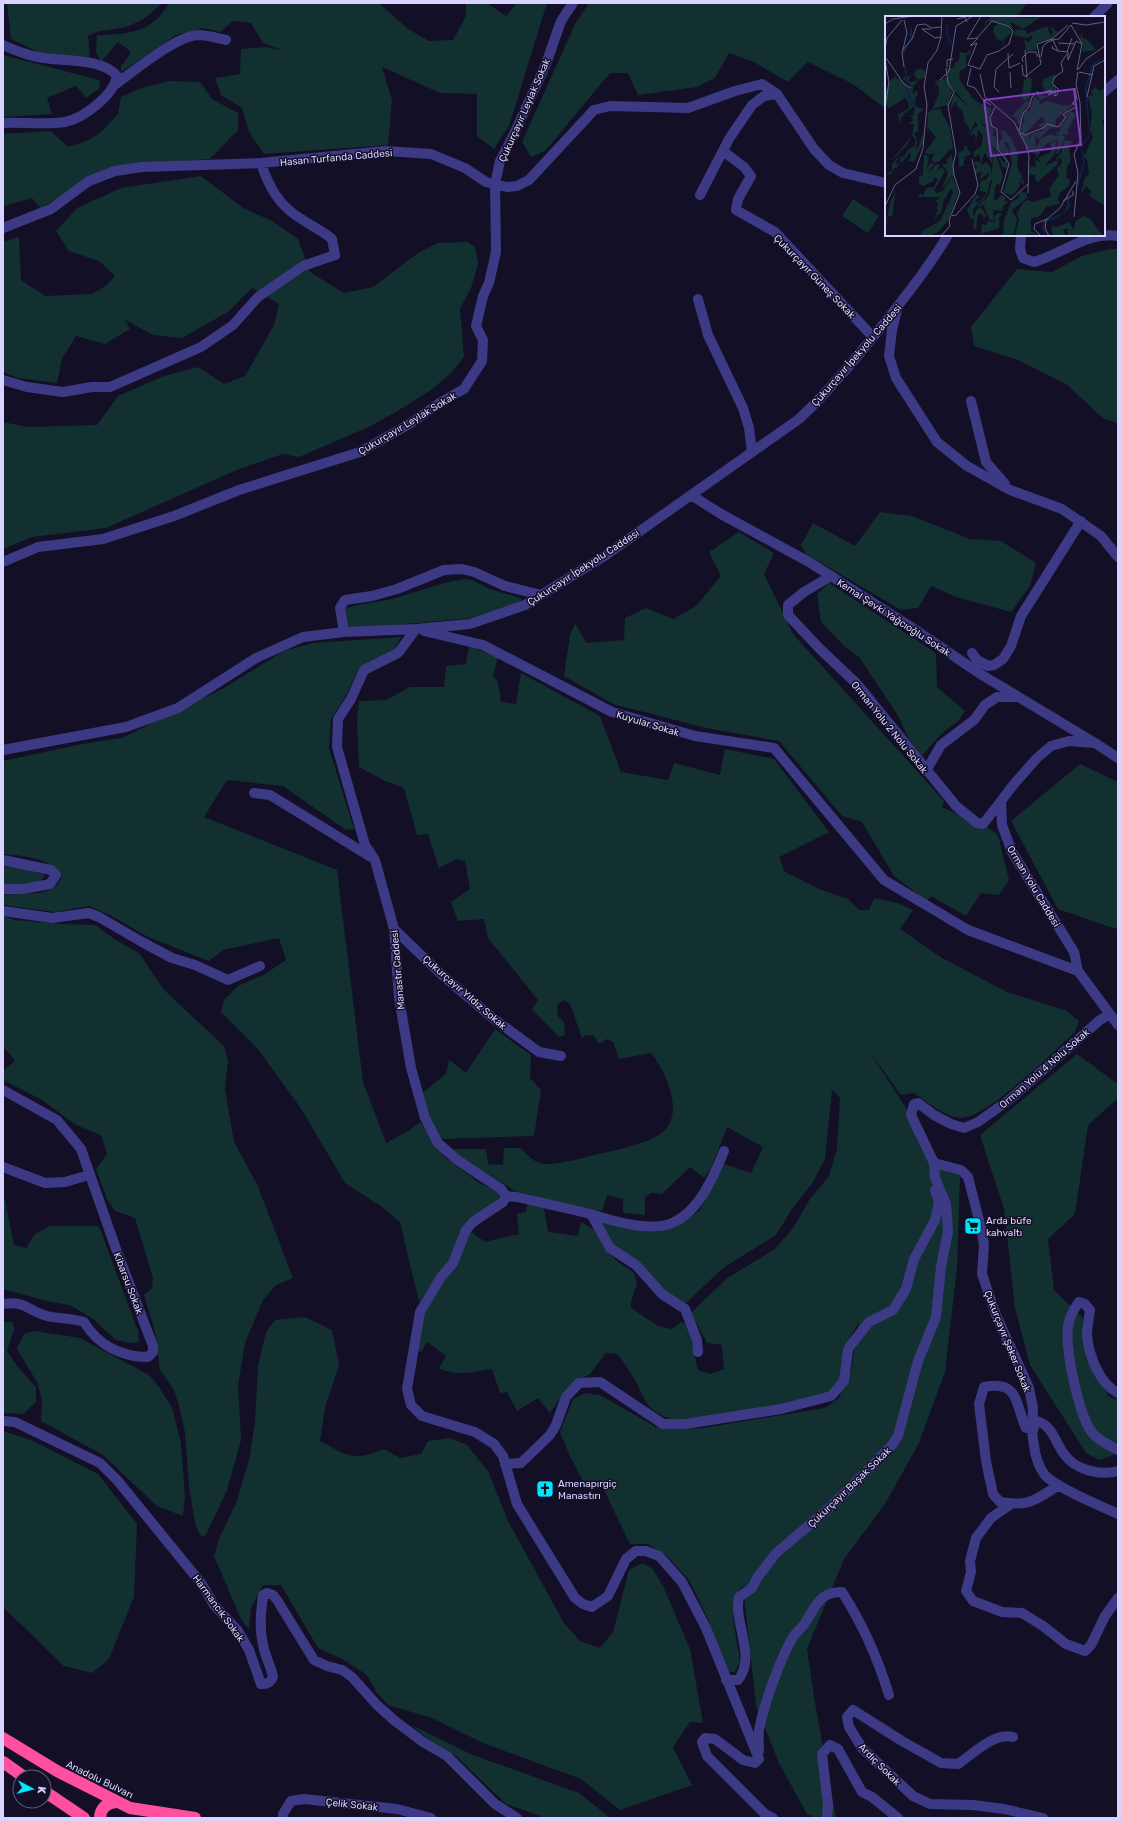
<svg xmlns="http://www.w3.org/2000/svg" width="1121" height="1821" font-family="Rubik,sans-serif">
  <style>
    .green { fill: #12302f }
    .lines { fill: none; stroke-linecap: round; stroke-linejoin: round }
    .minor { stroke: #3d3a85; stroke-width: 10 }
    .highway { stroke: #ff4fa3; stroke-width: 12 }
    .labels { text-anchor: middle; stroke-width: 3; stroke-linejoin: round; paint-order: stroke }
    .street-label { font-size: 10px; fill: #d9d4ff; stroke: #130f26 }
    .poi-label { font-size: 10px; fill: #d9d4ff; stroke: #130f26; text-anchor: start }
    .inset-river { fill: none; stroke: #0c2248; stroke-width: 2 }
    .inset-road { fill: none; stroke: #625e7d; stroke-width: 1 }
    .view { fill: #843dc5; fill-opacity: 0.15; stroke: #843dc5; stroke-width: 2 }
    .inset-edge { fill: none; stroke: #d9d4ff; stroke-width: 2 }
  </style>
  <rect width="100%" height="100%" fill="#130f26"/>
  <path class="green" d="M7 3H162C151 14 140 23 125 27 111 31 102 28 88 36L90 58 40 53 11 39Z
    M169 3H379L408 29 429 41 453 40 466 16V3H487L506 16 517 3H547L509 126 494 149 477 136V94L440 93 382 67 392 100 388 145 264 154 249 132 242 108 221 95 215 78 240 74 241 49 266 47 284 51 263 43 251 23 233 21 220 32 204 28 176 35 121 72V67L131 52 118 42 101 62 96 52 97 35C118 35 142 34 158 18 162 14 166 8 169 3Z
    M589 3H1027L1017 17H886V109L853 84 808 62 788 82 754 62 729 53 715 78 697 87 638 95 628 73H610L545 151 531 157 522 142 576 22Z
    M3 55 99 80 100 88 86 98 76 86 47 98 52 114 3 117Z
    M169 81 200 82 212 99 238 113V131L232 136 210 159 116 166 40 208 32 198 3 206V134L51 131 68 147 84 142 99 134 118 114 121 97 141 88Z
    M201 176 243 208 272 221 298 239 310 272 344 293 373 287 418 253 438 243 467 242 475 247 478 264 471 288 460 309 464 357 451 373 431 390 399 410 371 426 299 457 283 454 239 469 106 528 32 537 3 549V422L28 427 97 425 118 396 164 376 198 367 224 384 245 376 274 325 279 304 252 288 228 312 182 338 153 335 125 320 130 329 105 344 76 336 62 359 57 383 18 378 3 372V242L19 237 21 280 45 296 92 294 107 285 115 276 99 261 69 251 56 231 77 208 121 188Z
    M853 199 879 216 868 233 842 216Z
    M1110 249H1118V423L1104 419 1066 384 1018 360 974 346 971 327 1017 269 1052 272 1082 256Z
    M880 512 912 516 970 539 1001 541 1036 563 1030 586 1011 612 956 597 931 586 918 608 901 610 806 554 801 545 813 523 855 546Z
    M739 532 774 553 764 574 793 634 944 801 942 807 989 828 998 835 1009 880 999 895 981 893 966 916 931 896 927 901 894 876 862 822 842 816 779 741 706 728 613 704 564 676 570 635 575 624 587 643 624 640 625 618 646 608 673 619 696 606 721 576 709 552Z
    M466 579C476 580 484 587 493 590 503 593 513 595 522 599L521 601 502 609 470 618 353 629 347 625 345 609C359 603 373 603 387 600 415 594 438 582 466 579Z
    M829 583 936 653 937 687 965 711 959 720 940 735 922 756 909 739 897 714 859 657 845 647 821 622 817 594Z
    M401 637 394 650 359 668 346 696 331 719 329 748 354 829 346 830 283 786 227 780 204 817 337 870 363 1082 386 1143 408 1131 420 1122 446 1158 478 1182 499 1193V1198L482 1211 450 1260 419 1302 400 1222 382 1207 345 1183 302 1110 258 1049 221 1012 224 1000 238 986 265 974 286 960 279 938 223 950 209 961 148 937 110 915 89 906 55 912 3 905V895C23 892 56 899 62 875 47 857 24 856 3 854V761L82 744 122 738 222 689 284 651 313 643Z
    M469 646 498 657 493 676 498 682 501 702 516 704 521 673 600 716 621 772 668 780 674 763 720 775 725 749 774 759 829 832 779 857 785 872 819 889 848 899 859 910H869L874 898 898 903 913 910 900 929 942 958 1007 992 1067 1011 1079 1021 1075 1032C1054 1051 987 1118 961 1118 943 1117 928 1101 913 1093L901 1095 869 1051 906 1108 930 1165 953 1171 960 1176 957 1268 945 1372 919 1443 885 1504 844 1559 807 1649 815 1703 836 1818H817L807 1814 779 1763 756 1706 743 1586 735 1596 733 1618 740 1661 735 1672H728L708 1619 689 1580 666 1555 648 1544H630L602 1486 585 1485 569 1454 560 1432 573 1399 585 1393 600 1395 656 1427 669 1429 702 1428 825 1408 839 1398 851 1371 859 1322 848 1341 841 1380 829 1394 779 1407 674 1420C645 1410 648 1404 635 1380 630 1371 623 1363 618 1354L606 1353 590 1374 574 1383 559 1400 550 1413 538 1398 517 1411 507 1392 500 1393 492 1369C473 1372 456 1377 439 1368L446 1356 427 1342 421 1352 417 1350 423 1313 470 1231 485 1242 519 1234 517 1214 526 1212 527 1204 544 1208 548 1232 578 1236 581 1222 594 1230 604 1248 617 1261 634 1273 637 1283 631 1302V1308L658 1326 672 1329 681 1322 688 1325 698 1370 710 1374 724 1369 722 1345 707 1343 691 1313 726 1279 775 1249 793 1228 810 1199 829 1176 837 1149 840 1098 832 1090 825 1159 813 1182 792 1209 776 1235 723 1268 686 1303 678 1302 612 1246 598 1221 664 1229 687 1220 700 1210 724 1164 751 1173 763 1147 727 1127 711 1168 704 1178 690 1167 662 1194 651 1193 645 1197V1215L623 1213V1199L607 1195 602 1211 555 1202 515 1191 449 1149H486L488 1164 503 1165 504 1148H521C526 1154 533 1161 540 1163 550 1167 583 1158 594 1155 612 1151 654 1143 666 1129 683 1108 665 1071 651 1053L619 1059 613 1042 607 1039 599 1044 594 1036 586 1035 582 1038 570 1004 564 1000 557 1005 558 1016 564 1022 565 1035 559 1037 532 1010 538 1000 488 938 484 919 458 921 451 902 470 889 465 861 457 859 439 868 428 834 417 835 404 788 385 781 359 767 357 719 359 701 386 700 410 687H444L446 666 466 664Z
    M1080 764 1118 782V929L1110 927 1058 909 1011 821Z
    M3 865 24 868 45 875C38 888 16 885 3 886Z
    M3 916 15 920 62 924 95 925 116 940 139 953 164 990 224 1046 228 1061 225 1089 234 1142 257 1184 293 1278 276 1285 263 1300 245 1343 238 1385 241 1440 227 1490 205 1537 200 1535 195 1524 189 1486 185 1433 181 1413 174 1390 160 1370 155 1332 144 1295 152 1288 153 1278 135 1218 115 1211 107 1199 96 1169 107 1154 101 1135 76 1125 42 1100 3 1080V1071L15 1061 3 1046Z
    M495 1029 531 1055 530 1078 541 1090 534 1136 439 1139 428 1119 421 1094 446 1074 449 1060 466 1073Z
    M1077 1054 1118 1084V1098L1088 1125 1075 1214 1048 1239 1054 1290 1083 1318 1108 1396 1118 1400V1453L1099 1460 1086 1453 1030 1365 1015 1308 1004 1209 980 1135Z
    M3 1200H5L14 1245 26 1248 35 1234 50 1226H99L138 1331 139 1342 130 1343 116 1340 93 1319 70 1305 50 1302 3 1289Z
    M305 1317 332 1330 339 1365 325 1407 320 1441C348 1456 352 1462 384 1449L400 1458 421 1454 428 1441 450 1438 467 1445 488 1471 508 1521 564 1623 580 1641 600 1648 613 1632 629 1570 642 1563 653 1569 664 1588 690 1649 703 1723 690 1722 673 1747 692 1785 620 1810 581 1779 483 1743 432 1718 388 1705 377 1693 367 1675 342 1659 318 1648 281 1585H263L251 1608 249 1629 241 1619 214 1556 219 1539 236 1503 249 1460 255 1422 258 1366 266 1332 275 1320Z
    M3 1322H13L14 1329 7 1351 18 1367 36 1387V1402L23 1414 3 1413Z
    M34 1331 80 1338 149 1375 159 1387 172 1408 181 1443 185 1497 183 1516 157 1506 103 1455 41 1421 42 1400 37 1382 17 1349 24 1334Z
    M3 1431 33 1441 98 1474 137 1524 134 1597 109 1659 92 1673 64 1666 3 1607Z
    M411 1725 473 1755 579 1793 609 1817 546 1818 506 1804 456 1756 428 1739Z"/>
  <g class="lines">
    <path class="minor" d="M1094 17 1108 3
      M3 45C14 50 26 55 38 57 61 62 101 57 117 76 114 95 84 118 65 122 48 125 22 122 3 123
      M116 84C134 71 176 36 198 35 207 35 217 38 226 40
      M1104 92 1118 80
      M723 151 744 167 751 176 738 199 736 210 775 232 873 337
      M700 195 729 139 752 105 764 96 777 94
      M3 228 51 209 89 181 115 171 142 167 261 163 386 151 431 154 465 168 486 182 507 187 517 186 529 180 594 110 610 106 688 108 735 91 762 84 777 94 814 149 829 165 843 173 886 183
      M1021 235 1020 249 1023 258 1034 262C1062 254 1088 231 1118 236
      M698 299 708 335 743 408 749 428 752 452
      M897 310 892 330 889 356 896 378 937 442 967 466 1010 490 1062 509 1101 536 1118 557
      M3 380 27 387 63 392 92 387H110L201 347 233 325 258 297 303 266 335 255 332 239C323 231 313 227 303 220 280 207 269 188 261 163
      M971 401 986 462 1005 484
      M691 495 721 514 809 562 911 627 982 675 1095 743
      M3 562 38 547 103 539 174 516 239 490 360 452 411 423 441 402 464 389 482 361 483 340 476 326 483 296 489 283 496 252 495 184 500 161 513 136 546 64 561 21 573 3
      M831 576 804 592 788 605V615L820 649 857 684 956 806 977 823 983 824 1001 801
      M416 629 398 653 364 670 351 699 338 719 337 747 365 845 375 860 394 929 399 998 411 1068 425 1118 438 1143 456 1159 501 1189 506 1196
      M424 631 483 645 612 712 695 736 774 748 884 880 968 930 1078 971
      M344 632 340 608 345 600 372 596 397 589 444 570 462 569 474 572 505 586 541 595
      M972 653 977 660 988 666 994 665 1003 659 1011 646 1021 616 1081 521
      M3 750 126 727 178 708 256 658 303 637 344 632 416 629 470 624 525 605 606 555 799 419C830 390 856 358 882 326 905 297 929 267 948 235
      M1118 758 1095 743 1069 741 1051 746 1037 758 1014 784 1001 801 1002 825 1012 852 1074 952 1078 971 1118 1025
      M926 771 941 745 974 720 985 705 997 697H1018
      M254 793 270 795 371 857
      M3 860 51 870 56 875 50 884 23 889H3
      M3 911 52 918 89 913 99 917 142 942 172 958 195 965 228 980 260 966
      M394 929 442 975 494 1019 539 1052 561 1056
      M3 1090 57 1120 81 1149 116 1249 153 1346V1352L148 1357C121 1357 98 1345 84 1322 72 1318 60 1319 47 1316 30 1312 25 1300 3 1304
      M934 1163 961 1170 968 1177 981 1228 984 1244 982 1274 996 1315 1029 1388 1033 1408 1032 1427 1026 1428C1015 1405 1020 1380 984 1387L979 1404 986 1461 993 1494 1000 1502C1030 1507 1035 1500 1059 1485
      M3 1167 45 1183 65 1182 89 1175
      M506 1196 503 1202 473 1222 466 1230 453 1263 441 1277 420 1312 407 1389 411 1405 422 1416 475 1432 494 1444 503 1456 517 1504 575 1598 583 1604 592 1607 608 1596 626 1559 636 1551H646L659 1556 682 1582 706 1628 759 1759 755 1763 743 1760 715 1739 705 1738 702 1742 707 1756 765 1814 773 1818
      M506 1196 517 1197 591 1214 610 1248 636 1265 662 1294 685 1309 697 1340 698 1352
      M591 1214C612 1221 651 1232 672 1223 699 1212 714 1176 724 1151
      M1118 1393C1099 1383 1089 1356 1087 1335 1087 1327 1089 1318 1090 1310L1085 1304 1079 1302C1073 1310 1069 1317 1068 1327 1065 1350 1078 1408 1089 1428 1095 1439 1107 1444 1118 1450
      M3 1421 15 1422 100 1463 117 1480 201 1583 214 1605 238 1631 249 1650 261 1684C267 1684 270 1683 273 1677 271 1666 265 1656 263 1645 259 1628 261 1612 263 1595L267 1593 273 1595 277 1600 314 1660 327 1666 342 1670 352 1677 377 1705 395 1721 423 1742 447 1756 495 1804 517 1818
      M505 1464 521 1463 550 1435 556 1425 566 1397 579 1383 600 1382 663 1424H685L781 1409 831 1396 844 1381 848 1350 850 1346 869 1322 893 1310 906 1289 914 1259 935 1220 939 1202 935 1190
      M1118 1471C1100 1476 1075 1470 1064 1454 1055 1442 1053 1426 1037 1421 1031 1429 1032 1436 1034 1445 1035 1455 1038 1465 1044 1474 1054 1487 1101 1506 1118 1514
      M1011 1504 991 1518 976 1538 970 1561 971 1572 966 1591 973 1601 1002 1612 1022 1613 1043 1626 1066 1644 1085 1651 1091 1645 1105 1616 1118 1598
      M726 1680H738C757 1657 733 1622 739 1597L752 1588 757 1578 776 1553 825 1512 868 1470 892 1445 898 1436 918 1361 936 1317 941 1267 948 1231 946 1204 935 1178 934 1163 911 1115 914 1104 918 1103 934 1115 951 1124 964 1128 978 1122 1009 1100 1100 1020 1110 1014
      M1013 1737C994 1732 973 1754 958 1764L941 1763 902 1741 853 1710 847 1717 849 1727 862 1748 913 1796 930 1804 973 1805 1004 1809 1043 1818
      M759 1751C759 1744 758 1736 759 1730 764 1704 780 1659 793 1637 796 1632 802 1628 805 1623 816 1606 819 1592 842 1592 862 1623 878 1659 889 1695
      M283 1818V1814L291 1801 304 1799 397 1809 431 1818
      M827 1818 828 1805 822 1754 830 1745 838 1749 862 1792 872 1797 898 1818"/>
    <path class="highway" d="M3 1738 57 1771 130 1808 195 1818
      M3 1762 24 1777
      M44 1791 84 1818
      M100 1818C100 1808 107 1803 116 1802"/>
  </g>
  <defs>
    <g id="supermarket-square" transform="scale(0.9)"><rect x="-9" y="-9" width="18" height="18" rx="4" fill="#00e5ff" stroke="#130f26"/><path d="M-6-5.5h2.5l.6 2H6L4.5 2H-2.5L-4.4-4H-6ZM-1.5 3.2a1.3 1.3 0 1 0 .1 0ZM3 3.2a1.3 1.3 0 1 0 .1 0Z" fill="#111"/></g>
    <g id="church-square" transform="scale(0.9)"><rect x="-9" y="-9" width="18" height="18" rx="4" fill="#00e5ff" stroke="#130f26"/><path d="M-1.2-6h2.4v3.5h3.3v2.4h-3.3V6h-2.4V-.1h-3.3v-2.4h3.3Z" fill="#111"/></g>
  </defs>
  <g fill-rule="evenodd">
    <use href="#supermarket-square" x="973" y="1226"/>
    <use href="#church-square" x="545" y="1489"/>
  </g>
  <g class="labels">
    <g class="street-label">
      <text transform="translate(524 110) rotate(-66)" y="4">Çukurçayır Leylak Sokak</text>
      <text transform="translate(336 157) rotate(-5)" y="4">Hasan Turfanda Caddesi</text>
      <text transform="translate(815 276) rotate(46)" y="4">Çukurçayır Güneş Sokak</text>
      <text transform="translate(856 355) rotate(-49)" y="4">Çukurçayır İpekyolu Caddesi</text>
      <text transform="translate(407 423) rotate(-31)" y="4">Çukurçayır Leylak Sokak</text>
      <text transform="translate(583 567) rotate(-33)" y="4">Çukurçayır İpekyolu Caddesi</text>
      <text transform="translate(894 617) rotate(33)" y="4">Kemal Şevki Yağcıoğlu Sokak</text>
      <text transform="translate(648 723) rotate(17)" y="4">Kuyular Sokak</text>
      <text transform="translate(890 727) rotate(51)" y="4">Orman Yolu 2 Nolu Sokak</text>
      <text transform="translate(1034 886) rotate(59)" y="4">Orman Yolu Caddesi</text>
      <text transform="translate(397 970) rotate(-95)" y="4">Manastır Caddesi</text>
      <text transform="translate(465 992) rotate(41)" y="4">Çukurçayır Yıldız Sokak</text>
      <text transform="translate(1044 1068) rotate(-41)" y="4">Orman Yolu 4 Nolu Sokak</text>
      <text transform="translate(129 1283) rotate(69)" y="4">Kibarsu Sokak</text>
      <text transform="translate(1008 1341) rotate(68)" y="4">Çukurçayır Şeker Sokak</text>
      <text transform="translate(849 1487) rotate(-44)" y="4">Çukurçayır Başak Sokak</text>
      <text transform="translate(219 1608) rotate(54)" y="4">Harmancık Sokak</text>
      <text transform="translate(880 1764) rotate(45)" y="4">Ardıç Sokak</text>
      <text transform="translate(100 1779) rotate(26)" y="4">Anadolu Bulvarı</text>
      <text transform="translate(352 1804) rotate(6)" y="4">Çelik Sokak</text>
    </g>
    <g class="poi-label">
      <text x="986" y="1224">Arda büfe<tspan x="986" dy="12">kahvaltı</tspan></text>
      <text x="558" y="1487">Amenapırgiç<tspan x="558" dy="12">Manastırı</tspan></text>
    </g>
  </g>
  <g transform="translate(885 16)">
    <rect width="220" height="220" fill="#130f26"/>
    <path d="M104 0 150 2 157 0 138 13 126 6 127 14 123 9 107 5 102 6 99 13 100 6 105 2ZM113 8 122 10 127 16 119 23 118 32V25L112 23 108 16 109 10ZM162 10 166 21 168 16 165 10 172 16 176 14 166 23 152 26 151 34 141 35 139 23 143 26 148 21 147 19 143 22 128 19 131 13 140 14 142 18ZM196 18H198L197 21 204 25 211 34 197 36 198 29 194 21H196ZM87 32 84 39H81L82 51 75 55 74 63 88 83 106 93 104 103 109 113 99 109 63 67 62 53 69 51 70 46 74 45 75 36 82 37ZM29.5 58a5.5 5.5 0 1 1 11 0a5.5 5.5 0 1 1-11 0ZM171 58 166 68 171 70V77L156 84 151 80 153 77 161 80 168 75H160L157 67 159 63ZM11 60 12 64 13 62 26 73V69L17 62 26 60 23 65 26 66 34 64 28 70V79L31 74 33 78 30 82 31 86 28 85 31 91 39 93 33 98V115L29 117 31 121V127L34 121 30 133 33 132 38 117 39 125 29 146 23 145 26 141 25 136 21 142 16 147 15 145 16 140 19 141 22 135 30 129V122L27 120 29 108H24L28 104 25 99 28 100 30 92 28 91 22 96 18 98 20 100 16 101 15 109 13 98 24 93 23 85 17 80 19 83 4 92 1 89V75L5 65ZM144 61 147 63 146 74 144 82 140 85 137 82 139 64ZM61 62 67 76 63 89 47 93 54 78V71L49 66ZM211 70 214 75 220 72V105L217 104 220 115V190L207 182 204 178 206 175 201 170 196 178 199 164 204 157 202 144 197 138H200L208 121 205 114 207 98 203 80 207 79 208 77 205 76ZM69 77 93 101 98 110 110 114 107 120H110L116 143 119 147 121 145 124 152 117 151 112 135 106 127 108 133 107 148 100 137 97 143V149L94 138 89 142V135L96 131 98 120 93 114 91 126 90 118 85 120 89 112 93 110 90 105 84 120 85 112 80 107 77 94 72 90 71 85 65 94ZM149 80 155 85 154 89 162 85 182 90 191 87 171 103 170 111 164 113 154 123 150 120 151 132 156 122 167 118 170 120 175 119 169 117 175 115V110L183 101 179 99 186 95 191 98 182 116 185 118 177 119 180 121 174 137 171 138 173 124 168 125 161 128 151 142V138L144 136 131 113 132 110 136 118H144V125L146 118 160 114 153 109 160 106 157 100 141 117 138 118 135 113 140 104 138 97 142 94 144 96ZM141 85 145 87 137 97 136 108H133L132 103 127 100ZM55 93 65 112 68 133 64 134 55 145 49 147 46 144 50 136 44 139 40 136 51 121 42 111 43 100 41 99 46 94ZM115 115H120L126 122 133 137 132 150 138 163 134 162 138 165 140 163 138 169 134 165 135 170 128 179 118 177 127 147 123 126H118L124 135 121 140 124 147 117 137 119 133 117 136 114 133 113 129 118 121ZM26 121 22 129 7 144V148L11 143 15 141 10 147 16 149H13L12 152H9L6 158 1 161 6 157 0 160 7 154V143ZM180 124 188 125 184 131 186 146 182 150 181 161 185 164 184 170 175 177 173 183 175 188 161 191 155 200 146 203V215L154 220 147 218 130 220 134 203 132 197 138 187 142 184 149 186 166 180 164 173 174 159 172 152 177 147 176 142 170 144 176 137ZM171 125 170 138 159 150 173 144V148L153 166 150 164V159L144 158 145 151H151L150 143 156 147 153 142 166 136V127ZM80 128 86 139 80 140 78 150 74 151 73 137 79 134ZM109 134 118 160 115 169 112 168 110 172 109 182 111 185 116 179 121 182 119 185 124 186 119 189 117 195 108 194 109 205 104 203 99 189 92 191 102 182 104 178 107 165 106 163 101 181 88 193 89 202 91 194 96 191 101 199 99 203 97 198H93L91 214 88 211 89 203H86L82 194 91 179 95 180 90 185 93 187 101 179V176L95 175V166L102 163 105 156 94 164 97 155 91 158 89 154 92 152 89 146 93 145 97 149 101 146 106 151V162ZM39 138 44 141 42 152 46 147 49 148 45 154H41L46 155 50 149 55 148 52 155 57 151 60 155 49 175 52 177 58 175 66 162 68 158 56 175 63 157 57 148H62V143L67 139 69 158 66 167 68 162 74 176 62 206 53 216 45 220H35L37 215 55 205 68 177 66 172 59 184 56 196 47 206 52 198 50 197 54 195 52 194 53 186H49L56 181H33L36 177 38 180 41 172 49 171 53 163 50 161 48 165 39 170 34 168V160L38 159ZM11 173 7 201 3 200V204L0 214 5 187ZM135 176 142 177V182L127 194 132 204 129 218 114 220 119 217 118 208 125 188 127 185 133 183ZM113 197H117L114 202V212L96 218 97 208 101 209 103 205 110 206 109 200ZM198 200 205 203 218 220 208 218V220H183L182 214 184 213H178L181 220H168L166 210 172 211 184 206 188 212 186 214 189 213 190 206Z" fill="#12302f"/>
    <path d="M220 40 208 50 202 72 205 120 197 131 200 147 194 168 184 177 185 190 182 195 170 203 159 207V213L162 220 157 214 158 205 179 196 182 190V178L191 171 198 147 196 129 204 120 200 71 207 48Z" fill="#0c2248"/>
    <path class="inset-river" d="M62 9V17L66 29M18 38 26 22V12M20 50 22 67M22 72 28 90"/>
    <path class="inset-road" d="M190 0H203M72 3 80 1 82 6M19 4 22 17 17 37 19 51M187 7 201 9 220 6M0 8 8 3 28 0M186 9 197 28 192 54M46 13H37L50 22 56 21M93 22 85 30 92 27 83 49 95 53M166 24 174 23 186 9M173 27 190 28M0 33 2 22 17 4M17 35 27 23 32 9 40 8 47 12 56 11M173 35 183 36V44M182 36 187 22M123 37 124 52 135 47M156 41 158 30 163 26 168 24 173 35 167 32 168 30M1 42 19 68 26 72M0 44 4 66 0 92M183 44 191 25 197 28M138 46 137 42 143 36H151L153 41M137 49 138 59 142 61 140 34M62 51V44L68 43M86 52 82 69 90 72 99 85 106 89M95 53 102 39 114 35 124 28 128 15 123 10 107 5 92 22 82 23 96 0M193 54 201 43 220 30M125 56 126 72M194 56 208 59M95 58 100 81 129 106 141 129 144 139 143 177M140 61 156 48 152 28 167 23 183 9M55 64 64 55 71 10 88 0M190 72 192 84M114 76 109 71 111 53 128 38M202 81 209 50 220 44M110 91 105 102 107 110 112 113 113 133 124 148 116 176 126 184 143 168M134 115 138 97 144 91 147 81 152 76 156 77 166 74 168 76 163 79 171 75 169 80 172 79 174 74 167 67 170 61 178 55 176 47 182 38M135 116 140 119 158 112 162 108 173 111 181 101 178 99 180 97 191 91V88H187L191 83M178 185 188 179V175M0 190 10 169 31 153 38 132 42 89 39 70 43 47 52 34 56 21 57 0M67 199 70 200 90 178 93 169 87 143M189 201 193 157 189 138 196 123 195 87 191 68 193 56M56 220 65 210 64 204 75 177 69 159 68 149 71 137 63 90 69 76 63 67 61 52M156 220 149 213 150 208 162 203M164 220 160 212 161 204 175 192 191 165"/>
    <path class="view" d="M189 73 196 129 106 140 99 84Z"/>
    <rect width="220" height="220" class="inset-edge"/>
  </g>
  <rect width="1121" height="1821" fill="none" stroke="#d9d4ff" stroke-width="8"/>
  <g transform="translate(32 1789) rotate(97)"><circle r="19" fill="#130f26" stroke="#625e7d"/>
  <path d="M0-3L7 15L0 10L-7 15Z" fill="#00e5ff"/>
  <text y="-6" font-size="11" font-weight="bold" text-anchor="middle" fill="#d9d4ff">K</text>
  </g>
</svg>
